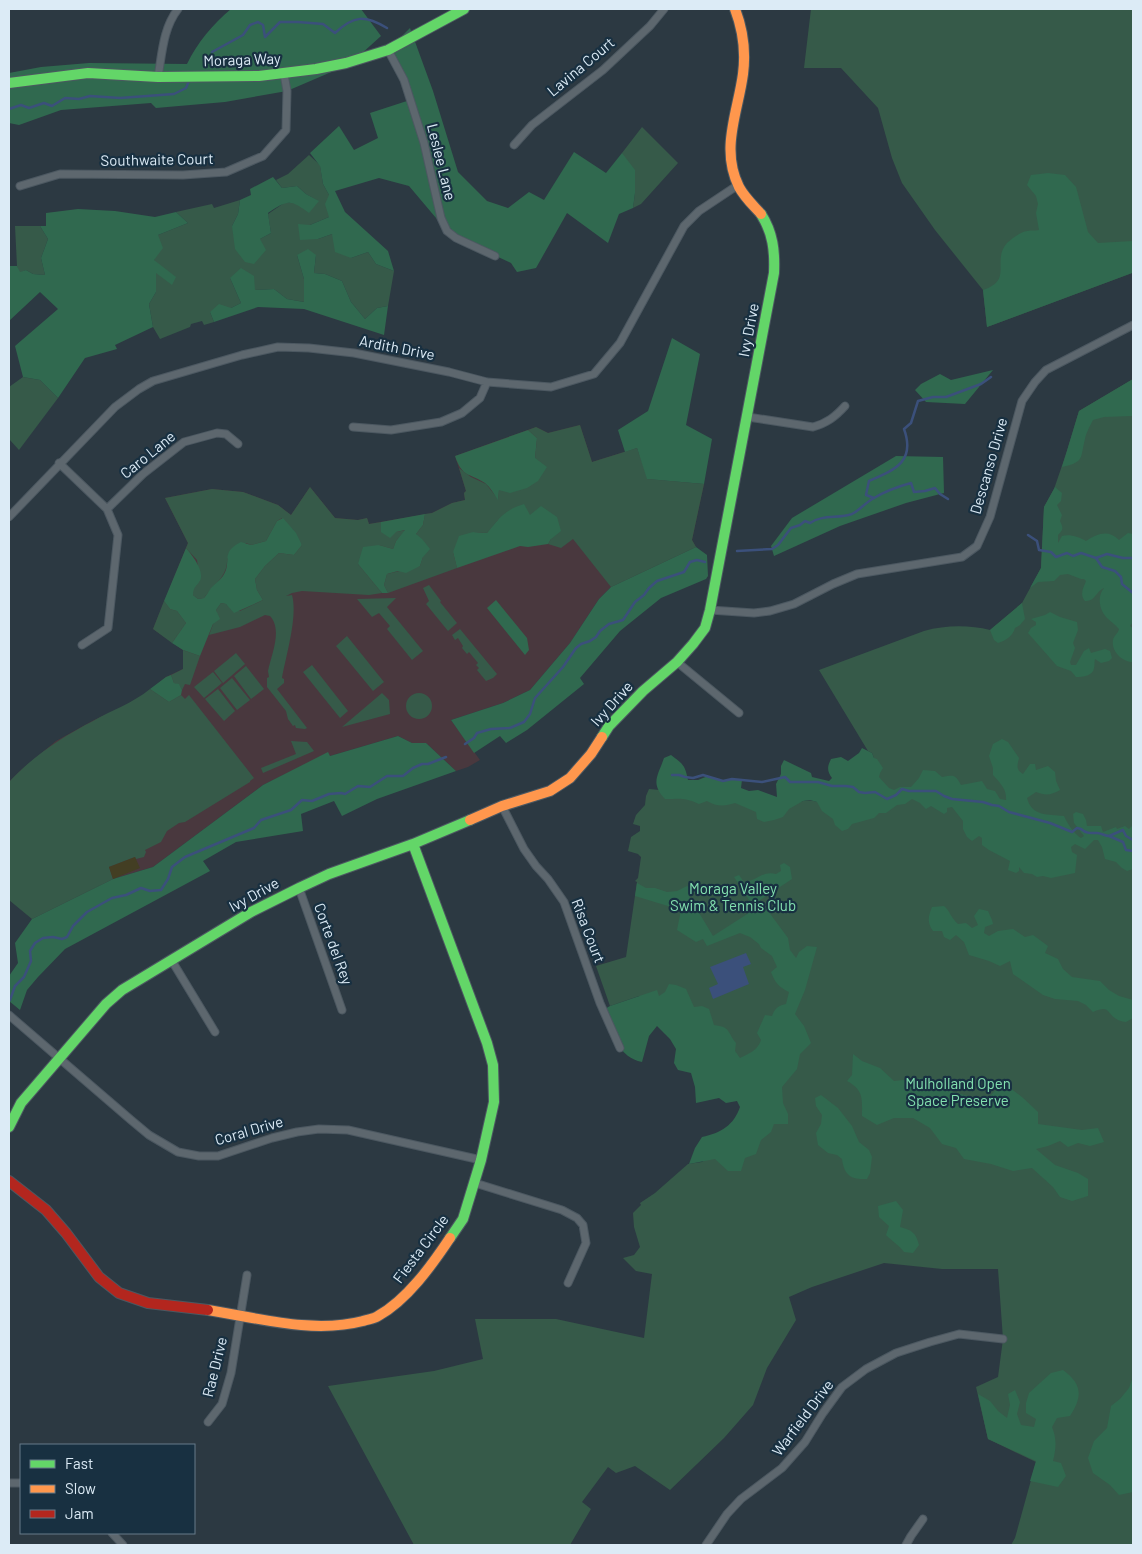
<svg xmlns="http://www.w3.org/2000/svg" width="1142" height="1554" font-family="Barlow,sans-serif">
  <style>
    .education { fill: #49383e }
    .green { fill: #365a49 }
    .forest { fill: #30694f }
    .sand { fill: #433e23 }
    .water { fill: #3b507b }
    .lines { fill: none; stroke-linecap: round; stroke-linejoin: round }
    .stream { stroke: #3b507b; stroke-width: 2.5 }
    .street-casing { stroke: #4c5861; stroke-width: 9 }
    .fast-casing { stroke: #4c5861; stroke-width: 12 }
    .slow-casing { stroke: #4c5861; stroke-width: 12 }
    .jam-casing { stroke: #4c5861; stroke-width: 12 }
    .street { stroke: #5d676e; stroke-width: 7 }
    .fast { stroke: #63d668; stroke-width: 10 }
    .slow { stroke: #ff974d; stroke-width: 10 }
    .jam { stroke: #b3261e; stroke-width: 10 }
    .labels { text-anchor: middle; stroke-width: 4.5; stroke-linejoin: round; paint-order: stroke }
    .street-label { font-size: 15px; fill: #dcebf6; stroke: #183041 }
    .park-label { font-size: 15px; fill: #83e0af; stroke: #183041 }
  </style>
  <rect width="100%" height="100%" fill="#2c3942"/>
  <path class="education" d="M580 425 592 462 637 448 648 479 704 484 692 540 696 547 611 587 599 599 570 643 530 690 503 703 451 720 480 760 468 767 456 771 426 743H412L398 736 330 756 328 753 263 785 153 867 113 879 32 919 9 782 21 770 56 741 94 720 127 705 146 693 166 677 183 669V650L153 629 188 543 165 498 212 489 243 492 278 505 291 515 310 487 335 518 358 520 367 518 369 524 432 513 452 503 465 500 464 493 466 491 455 456 536 427 548 433Z"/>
  <path class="green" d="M811 9H1133V276L1132 273 987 327 983 290 935 230 902 183 892 158 878 108 841 68H804Z
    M642 127 678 163 641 204 633 208 635 193 622 153Z
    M309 155 320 165 323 184 329 195V217L310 225 318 239 332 234 351 258 368 252 376 264 394 271 388 306 377 308 365 319 351 302 342 281 325 274 314 273 316 255H297L304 279V302L287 299 274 289 255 290 230 278 241 303 231 308 210 312 214 322 204 325 202 321 191 324 190 327 160 339 153 327 149 304 156 292V272L154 259 158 235 188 223 176 212 212 204 214 208 240 200 238 214 232 226 260 239 271 233 268 214 284 203 318 201 306 194 297 186 282 188 276 180 288 174Z
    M15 226H40L48 239 41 258 45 275 33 274 26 270 19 273 17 266Z
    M23 377 40 380 58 398 19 450 9 439V387Z
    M1133 379V1545H1011L1015 1538 1036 1462 988 1439 976 1387 998 1377 1003 1339 998 1269H942L884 1263 812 1287 789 1297 796 1320 767 1368 753 1405 724 1438 670 1490 635 1466 616 1473 608 1467 582 1502 591 1509 570 1545H414L328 1386 434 1371 483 1359 475 1319H556L644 1338 652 1274 636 1271 623 1258 634 1255 640 1247 634 1227 633 1213 641 1205 640 1203 655 1193 688 1164 702 1162 767 1117 639 996 610 1006 596 966 626 957 637 882 635 881 638 878 641 857 638 854 628 851 631 837 640 831V826L633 824 636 815 645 805 646 796 649 789 798 803C805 800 810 800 817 802L874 758 872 753 868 751 819 670 924 631C946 625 969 625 990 630L1022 603 1041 568 1044 507 1054 489 1067 451 1079 411Z
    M580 425 592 462 637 448 648 479 704 484 692 540 696 547 611 587 573 539 561 548 548 544 551 539 530 515 498 520 487 533 473 532 453 552 457 568 388 593 384 585 387 574 420 566 423 557 416 534 423 525 425 514 432 513 452 503 465 500 464 493 466 491 459 468 471 477 486 484 498 499 499 490 535 458 537 438 528 430 536 427 548 433Z
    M310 487 335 518 358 520 367 518 369 524 381 522V532H396L406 530 396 541 393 549 379 545 358 564 382 593 369 595 302 591 292 593 286 596 292 595C298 616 286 656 282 678L284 679V683L277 689 307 728 305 729 296 728 295 725 293 726 288 719 286 711 267 687V678L269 677 268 671C271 655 283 630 270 616L265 615 240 627 209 635 217 614 216 610 221 603 226 604 231 608 240 611 263 600 257 590 255 579 265 566 279 553 294 555 302 545 282 518 277 521 266 541 251 545 246 543 227 559C228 576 214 584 204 598L198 599 193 595V589L200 581 197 560 186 548 188 543 165 498 212 489 243 492 278 505 291 515Z
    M429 585 441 601 440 602 457 623 448 631 426 604 429 601 423 588Z
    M396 598 387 607 423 651 412 660 387 629 390 626 379 613 372 617 357 599Z
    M164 601 170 609 177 611 186 623 172 643 153 629Z
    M460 629 497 674 493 678 486 681 477 670 479 668 476 665 478 663 469 652 467 654 462 648 463 646 458 638 455 640 452 635Z
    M347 636 384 682 373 691 336 646Z
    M183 650 200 656 190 685 185 684 182 690 179 685 174 683 171 675 183 669Z
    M236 653 245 664 223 683 214 671Z
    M312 665 348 711 340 718 303 672Z
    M246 666 264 689 251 699 234 676Z
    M213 672 222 683 204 698 194 687Z
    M232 678 250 700 237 710 220 688Z
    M150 689 169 702 181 695 185 699 189 695 254 778 250 781V782L185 822 179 823 167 831 161 842 145 850 146 852 144 857 136 859 135 857 109 867 113 879 32 919 9 900V782C33 756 62 737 93 721 112 710 133 703 150 689Z
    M218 689 235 711 224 721 205 699Z
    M382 693 389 700 390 714 342 727Z
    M406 706a13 13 0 1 1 26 0a13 13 0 1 1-26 0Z
    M291 741 307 742 314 751 263 773 261 768 296 754Z"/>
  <path class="forest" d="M231 9H361L381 36 350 64 287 91 225 102 156 108 151 103 61 110 19 125 9 123V73L41 67 89 63 187 64C197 43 213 24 231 9Z
    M410 28 433 91 458 172 487 201 508 208 529 192 544 200 574 152 606 173 622 153 635 170V193L633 208 619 214 608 243 567 213 536 268 517 272 511 263 468 243 447 231 409 186 379 178 335 191 345 212 388 251 394 271 376 264 368 252 351 258 335 252 332 234 318 239 300 240 298 224 310 225 329 217 325 204 329 195 323 184 320 166 310 153 339 126 354 150 378 138 370 113 410 100 388 50Z
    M1048 173 1065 175 1076 187 1088 232 1098 243 1133 241V276L1132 273 987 327 983 290C1014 280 991 261 1007 243 1011 239 1022 231 1027 231 1032 230 1034 231 1039 230L1036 213 1038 204 1036 196 1027 185 1031 175Z
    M273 177 282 188 297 186 306 194 319 201 309 213C290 199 288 200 268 213L271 233 260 239 266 250 254 264 245 262 235 249 232 226 238 214 240 200 251 195 250 189Z
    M78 209 115 211 155 217 176 212 188 223 158 235 163 248 154 260 176 277 172 285 156 273V292L149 304 153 327 115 345 117 349 85 358 58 398 40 380 23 377 15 346 58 309 40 292 9 321V266H17L20 272 26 270 33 274 45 275 41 258 48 239 40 226H46V213Z
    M308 249 316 255 314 273 325 274 342 281 351 302 365 319 377 308 388 306 384 335 304 309 258 307 214 322 210 312 219 304 231 308 241 303 230 278 241 268 254 276 255 290 274 289 287 299 304 302V279L297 255Z
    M672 338 700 354 686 425 712 439 704 484 647 479 637 448 625 452 618 430 648 411Z
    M993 370 965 404 926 402 915 390 921 384 940 374 951 380Z
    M1133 379 1132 416 1104 417 1093 420C1090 426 1086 433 1085 439 1080 458 1085 462 1062 467L1079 411Z
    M528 430 537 438 535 458 547 467 538 481 527 488 510 493 499 490 498 500C494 494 490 487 485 483 469 473 462 477 455 456Z
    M896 456 943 457 944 493 906 503 840 526 774 556 771 546 792 518Z
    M1055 487 1062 493 1061 501 1057 505 1062 515 1060 521C1063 528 1064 529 1058 535V543L1062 536C1070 534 1079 537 1086 541 1097 534 1108 529 1119 540L1128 533 1133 534V622L1130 626 1133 628V662C1123 662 1111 652 1113 640 1114 635 1118 634 1119 629 1116 625 1111 622 1107 618 1099 610 1097 596 1104 588 1096 591 1095 602 1085 601 1079 594 1084 587 1086 581L1084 579H1081L1068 574 1060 575 1054 581 1038 582 1030 588 1041 568 1044 507Z
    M524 504 530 515 541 506 557 517 561 531 551 539 548 544 528 547 520 546 457 568 453 552 459 536 473 532 487 533C500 517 505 510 524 504Z
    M425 514 423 525 416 534 422 539 430 549 423 557 420 566 406 573 398 571 387 574 384 585 388 593H382L358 564 363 547 379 545 393 549 396 541 405 530 396 532 390 538 381 532V522Z
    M283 518 296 533 302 545 294 555 279 553 265 566 255 579 257 590 263 600 234 613 226 604 221 603 216 610 220 619 213 624 200 656 183 650 172 643 186 623 177 611 170 609 164 601 186 548C192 555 205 571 200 581 197 586 193 587 193 595L198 599 204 598C207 594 209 591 211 588 215 584 220 580 223 576 233 561 219 553 241 542L251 545 266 541 277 521Z
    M696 547 707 555 708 576 706 579 661 598 620 631 580 678 584 684 527 730 506 743 500 736 474 753 451 720 503 703 530 690 570 643 599 599 611 587Z
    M496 600 527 638 529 650 525 655 487 608Z
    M1022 603 1025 619 1020 625 1015 628C1013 636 1005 641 998 643L994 640 990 630Z
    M1050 612 1060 617 1077 622 1078 630 1073 643 1075 648 1070 662 1071 665H1076L1084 651 1089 648 1091 653 1105 649 1110 651 1112 658 1109 661 1101 663 1095 659C1094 662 1095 665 1094 668 1093 676 1083 677 1076 677L1071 671 1057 666 1028 633 1031 628 1036 625V622L1031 619 1045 615Z
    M171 675 174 683 179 684 182 690 181 695 169 702 150 689 166 677Z
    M398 736 412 743H426L456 771 377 799 342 816 334 801 301 814 303 831 236 842 203 861 210 871 65 949 38 977 27 990 20 1010 9 1001V976L18 963 15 943 32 919 113 879 153 867 263 785 328 752 330 756Z
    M1002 739 1008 742 1019 758C1017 766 1016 770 1023 774L1030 764H1035L1036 770 1048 766 1055 772 1056 781 1060 790C1051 795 1046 796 1036 792L1027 798C1032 817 1048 814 1064 816 1067 823 1074 834 1081 838L1084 836 1074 823 1073 814 1076 812 1083 814 1086 820 1087 826H1101L1103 832 1116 827 1117 829 1125 826 1129 829 1133 825V869L1127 871 1122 868 1116 862 1105 859 1102 847 1098 840H1094L1085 849 1075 844 1071 847 1072 852 1077 855 1075 873 1051 878 1043 876 1037 877 1032 874 1024 873 1019 867V871L1016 873 1008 870 1010 861 989 850 982 845V838L979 836 972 841 967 837 963 829V821L952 807 947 808V812L944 814 931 806 926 809 920 803 912 799 905 804 897 805 886 813H879L874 818 852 824 848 829 842 831 835 825 833 819 822 811 817 802 810 800 803 801 789 809 783 817 774 820 764 822 757 819 756 812 735 803C725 806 717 807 707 801L699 804C684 797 680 799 665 799 650 783 658 776 664 758L671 755C683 764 685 765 688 780H698L708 776 723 781 732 779 742 780 741 788 749 791 758 790 777 797 776 784 781 774V766L784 760 811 773 812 777 829 781 832 778C827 771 827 767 831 759L841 757 848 761 859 753 862 748 872 753 874 758 877 759 883 768 880 773 879 777 889 788 894 790 900 787H911L919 778 923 770 935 771 942 777C954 775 955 774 961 785L982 781 987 789 995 791 1000 799 1006 800C1007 789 1000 783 993 775V768L989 756 993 744Z
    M784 863 790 867 792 879 760 900 788 938 790 950 796 958 799 952 807 946 817 947 805 990 795 1014 804 1026 811 1043 800 1054 797 1069 782 1087 783 1103 788 1114V1124H774L771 1132 761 1140 756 1154 745 1158 741 1171H728L715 1159 689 1164 695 1148 702 1137C721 1133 734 1125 740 1107L737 1101 726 1103 719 1098 696 1103 695 1087 691 1073 678 1070 674 1063 676 1049 670 1039 657 1026 649 1036 642 1062C617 1057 612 1031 603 1010L610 1006 657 990 659 996 665 992 669 984 676 985 686 989 694 1007 702 1006 709 1009 714 1025C731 1027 727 1032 736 1043L735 1051 740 1058C750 1053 758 1050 761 1040L757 1033 765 1015 772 1016C775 1008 778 1006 786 1004L789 992C779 987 775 983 771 972L777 967 772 956 761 948 759 944 750 937 740 933 707 946 703 939 696 942 677 930 681 910 635 896 637 883 646 888H655L667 892 677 891 687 886 698 891 689 896 713 936 755 909 734 877 739 875 744 882C756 882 762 870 776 874L781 871 780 865Z
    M944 906C950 911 951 918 958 924L966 923 972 928 978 925 974 916 979 909 988 911 992 920 993 924 985 927 984 933 989 936 998 931 1013 929 1025 937 1033 935 1048 946 1045 953 1058 959 1063 969 1072 977 1100 981 1109 990 1119 996 1133 1000V1018L1126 1022C1124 1022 1121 1021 1118 1020 1106 1014 1111 1004 1093 1012L1086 1005 1078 1001 1055 999 1043 995 1013 974 1010 961 1000 966 989 961 969 955 964 942 956 935 950 940 944 937 942 931H933C927 922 928 917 932 907Z
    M853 1054 862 1061 880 1068 894 1081 922 1078 947 1090 985 1101 995 1091 1006 1085 1022 1097 1038 1112V1124L1082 1130 1098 1128 1104 1142 1090 1146 1078 1143 1068 1147 1060 1141 1048 1146 1036 1149 1055 1165 1078 1173 1088 1179V1196L1072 1201 1060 1197 1053 1187 1032 1168 1013 1171 991 1164 964 1159 956 1148 942 1144 930 1128 913 1118H894L877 1125 862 1116C862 1099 864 1090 847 1081L852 1075Z
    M821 1095 838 1108 852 1126 859 1142 869 1150 872 1157 870 1173 867 1179C851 1180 844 1175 842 1159L837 1155 828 1153 818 1145 816 1133 821 1124 822 1115 816 1106 815 1098Z
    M896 1201 903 1210 900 1227C912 1230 916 1233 919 1245L913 1253 904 1252C899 1245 892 1241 886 1235L889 1226 879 1217 878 1206Z
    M1063 1370C1082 1384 1083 1396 1070 1416L1057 1418 1052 1427C1057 1439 1056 1449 1053 1461L1061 1463 1066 1476 1058 1487 1030 1481 1036 1461 988 1439 978 1394 990 1401 998 1411 1007 1418 1010 1405 1008 1394 1015 1390 1020 1402 1017 1414 1021 1425 1034 1427 1036 1419 1026 1413V1403L1029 1393 1051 1373Z
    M1133 1377V1492L1119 1495 1110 1485 1093 1473 1088 1458 1094 1441 1107 1428 1111 1406 1120 1399 1129 1388Z"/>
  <path class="sand" d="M135 857 140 868 113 879 109 867Z"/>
  <path class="water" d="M746 953 751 964 743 967 749 984 713 999 709 988 718 984 710 967Z"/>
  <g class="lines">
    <path class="stream" d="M212 52 243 35 250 25 258 22 263 25 265 37 280 22H298L323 24 335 33C354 15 365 15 387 28
      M9 109 21 105 29 108 44 103 52 106 65 98 79 99 90 96 120 98 174 94 186 88 189 81
      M874 498 866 495 869 481C894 470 916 462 904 429L911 423 918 401 933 397H946L981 384 991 377
      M1028 535 1037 541 1039 550 1051 552 1056 557 1067 553 1073 556 1081 553 1096 558 1107 554 1123 558H1133
      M737 551 772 549 778 545 791 528 800 525 805 521 810 523C823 514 838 519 852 514 860 510 866 502 874 498 884 492 900 486 911 483L914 492 925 491 935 488 940 494 948 499
      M1096 558 1102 567 1115 571 1121 577 1122 584 1133 593
      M465 744 474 738 477 733 491 729 510 728 524 722 530 714 535 698 563 667 576 648 581 644 590 641 596 637 600 631 609 624 623 620 635 602 644 595 649 588 657 581 684 572 690 562 697 560 705 562
      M672 775H679L685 777 693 778 703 775 723 781 732 779 762 782 785 777 790 782H818L832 786H846L853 787 859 792 865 793 875 792 887 799 896 795 902 789 909 791H936L944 796 952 799 983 802 992 805 999 806 1009 812 1050 823 1072 832 1077 828 1081 829C1087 834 1090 833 1097 833 1101 833 1105 836 1109 836L1123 830 1126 836 1133 840
      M1109 836 1123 842 1126 850 1133 851
      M10 1000 15 986 24 977 31 961 30 951 35 943 43 938 53 937 62 939 67 937 73 926 87 912 112 898 126 895 141 888 150 891 161 890 168 879 172 867 185 857 254 828 261 820 291 810 302 800 312 801 329 794 341 793 345 794 358 786 370 787 387 776H403L413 768 422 764H428L446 757"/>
    <g class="street-casing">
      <path id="street" d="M388 50 404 80 424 143 441 218 447 231 456 238 495 256
        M158 77C162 54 163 28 178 9
        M514 145 532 125 603 70 650 26 664 9
        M20 186 60 174 183 175 226 172 263 156 286 130 287 91 284 74
        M748 417 813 427C827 423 835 417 845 406
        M353 427 391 430 441 422 462 413 480 398 487 382
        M59 463 107 509 118 535 108 628 82 645
        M107 509 143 474 184 442 217 433 226 434 238 444
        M9 517 115 407 139 389 153 381 242 355 278 347 309 348 354 353 449 372 487 382 551 387 594 374 620 343 684 226 699 211 738 185
        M710 610 754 613 770 611 794 604 833 584 857 574 962 557 977 546 990 517 1022 401 1035 382 1046 370 1133 325
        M677 662 739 713
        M502 806 524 849 536 866 548 879 564 902 600 1003 620 1048
        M299 888 342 1010
        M172 961 215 1032
        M9 1015 131 1120 149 1135 178 1152 199 1156H218L272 1138 297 1132 319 1129 348 1130 481 1160
        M475 1183 562 1210 577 1218 583 1225 586 1243 568 1283
        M208 1422 222 1404 231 1373 247 1275
        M9 1483H21
        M112 1533 123 1545
        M706 1545 727 1514 741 1499 782 1468 805 1442 823 1413 842 1387 866 1369 896 1353 930 1342 959 1334 1003 1339
        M906 1545 911 1536 923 1519"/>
    </g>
    <g class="fast-casing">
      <path id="fast" d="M9 83 88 73 158 77 259 76 316 69 346 63 388 50 464 9
        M602 737 609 726 643 691 677 662 693 644 705 628 710 610 774 273C775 251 773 233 761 214
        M413 844 487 1043 493 1065 494 1102 481 1160 463 1219 450 1238
        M9 1127 21 1103 106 1004 122 990 251 912 299 888 329 874 413 844 470 820"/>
    </g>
    <g class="slow-casing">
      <path id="slow" d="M735 9C743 30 746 51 743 74 738 112 720 149 739 187 745 198 753 205 761 214
        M470 820 502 806 550 791 570 778 591 754 602 737
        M208 1310C258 1318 313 1334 363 1321 368 1319 374 1319 378 1316 407 1300 432 1265 450 1238"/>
    </g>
    <g class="jam-casing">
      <path id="jam" d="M9 1181 46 1210 66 1233 99 1277 119 1293 148 1303 208 1310"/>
    </g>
    <use href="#street" class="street"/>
    <use href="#fast" class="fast"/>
    <use href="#slow" class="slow"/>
    <use href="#jam" class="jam"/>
  </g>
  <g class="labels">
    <g class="street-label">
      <text transform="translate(242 60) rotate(-2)" y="5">Moraga Way</text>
      <text transform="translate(581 67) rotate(-40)" y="5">Lavina Court</text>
      <text transform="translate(157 160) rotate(-1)" y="5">Southwaite Court</text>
      <text transform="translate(441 162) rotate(76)" y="5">Leslee Lane</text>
      <text transform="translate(749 330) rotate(-79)" y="5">Ivy Drive</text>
      <text transform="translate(397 348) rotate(11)" y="5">Ardith Drive</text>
      <text transform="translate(148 455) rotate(-39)" y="5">Caro Lane</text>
      <text transform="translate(989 466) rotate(-74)" y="5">Descanso Drive</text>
      <text transform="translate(612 704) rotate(-48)" y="5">Ivy Drive</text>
      <text transform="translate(254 895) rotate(-29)" y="5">Ivy Drive</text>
      <text transform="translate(588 931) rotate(69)" y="5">Risa Court</text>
      <text transform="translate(333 944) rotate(70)" y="5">Corte del Rey</text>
      <text transform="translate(249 1131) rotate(-16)" y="5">Coral Drive</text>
      <text transform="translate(421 1249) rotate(-53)" y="5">Fiesta Circle</text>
      <text transform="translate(215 1367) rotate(-76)" y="5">Rae Drive</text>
      <text transform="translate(803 1418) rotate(-53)" y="5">Warfield Drive</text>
    </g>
    <g class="park-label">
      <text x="733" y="894">Moraga Valley<tspan x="733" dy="17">Swim &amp; Tennis Club</tspan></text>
      <text x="958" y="1089">Mulholland Open<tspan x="958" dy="17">Space Preserve</tspan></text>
    </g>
  </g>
  <rect width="1142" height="1554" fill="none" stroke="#dcebf6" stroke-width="20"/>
  <rect x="20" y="1444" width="175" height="90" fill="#183041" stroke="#667b89"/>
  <rect x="30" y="1460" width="25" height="8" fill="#63d668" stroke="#667b89"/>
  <text x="65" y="1469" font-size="15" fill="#dcebf6">Fast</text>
  <rect x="30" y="1485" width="25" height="8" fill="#ff974d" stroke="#667b89"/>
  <text x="65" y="1494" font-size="15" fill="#dcebf6">Slow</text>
  <rect x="30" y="1510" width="25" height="8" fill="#b3261e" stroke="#667b89"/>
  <text x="65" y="1519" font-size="15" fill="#dcebf6">Jam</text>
</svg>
